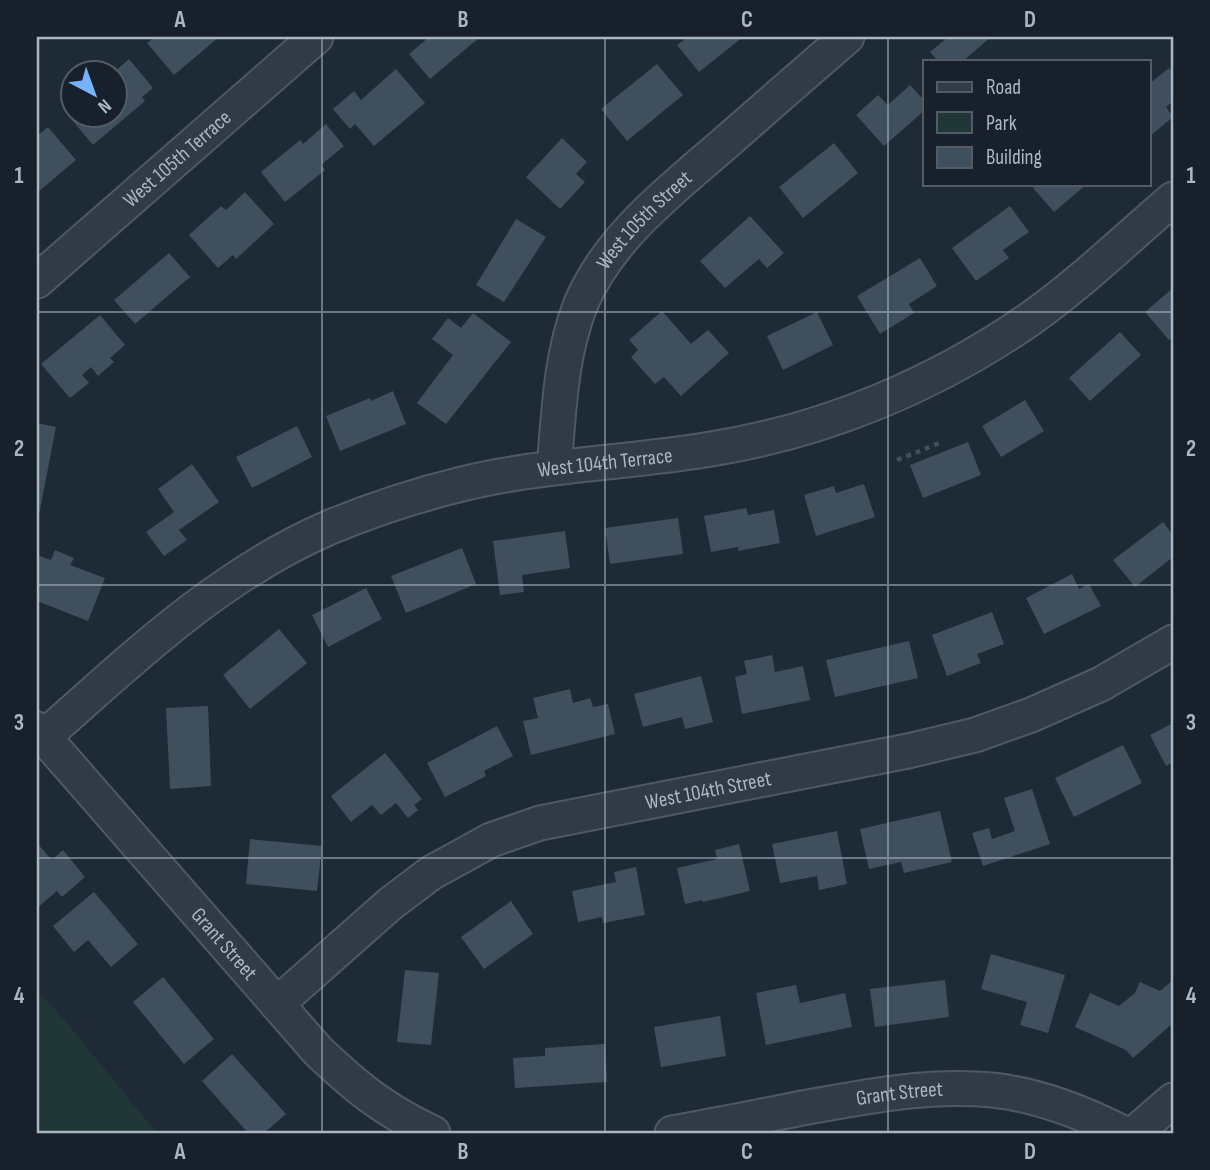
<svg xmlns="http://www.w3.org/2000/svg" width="1210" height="1170" font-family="'Sofia Sans Condensed',sans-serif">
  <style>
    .green { fill: #203637 }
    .building { fill: #404f5e }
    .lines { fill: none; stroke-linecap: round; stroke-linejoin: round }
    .minor-casing { stroke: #4f5965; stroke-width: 37 }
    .path { stroke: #3d5355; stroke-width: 4.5; stroke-dasharray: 5 5; stroke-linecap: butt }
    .minor { stroke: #313b46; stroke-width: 33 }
    .grid { fill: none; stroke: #abb6c4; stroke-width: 2; stroke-opacity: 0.55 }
    .labels { text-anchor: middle; stroke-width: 6; stroke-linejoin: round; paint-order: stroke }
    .street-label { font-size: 21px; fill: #abb6c4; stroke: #17202b }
    .neatline { fill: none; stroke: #abb6c4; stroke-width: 2.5 }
    .grid-label { font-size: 23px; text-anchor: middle; font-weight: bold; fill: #abb6c4 }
  </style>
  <rect width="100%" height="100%" fill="#1e2a36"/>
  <path class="green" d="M37 991 58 1012 157 1133H37Z"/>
  <path class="building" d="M155 37H219L174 75 147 43Z
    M429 37H480L430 79 409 54Z
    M688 37H743L699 72 677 45Z
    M948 37H991L963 61H938L930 52Z
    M129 59 153 88 142 97 145 101 93 145 67 114 74 109V116H116V74H112Z
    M93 62 103 74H80Z
    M657 64 683 95 627 141 601 109Z
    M1169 68 1173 74V101L1166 107 1173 117 1149 137V84Z
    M396 69 425 103 374 146 355 124 350 129 333 109 354 91 361 100Z
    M910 85 925 101V110L884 146 856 115 878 95 888 105Z
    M326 124 344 146 321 165 325 170 285 202 261 172 300 140 303 144Z
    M48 127 76 160 37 193V136Z
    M562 138 587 162 576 174 585 182 560 209 526 177Z
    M834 143 858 173 803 218 779 187Z
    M1038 184H1087L1054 212 1033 188Z
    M245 192 274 224 236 259 233 255 218 268 189 235 221 206 226 210Z
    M1010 206 1029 232 1003 250 1009 258 976 281 952 248Z
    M750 216 784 253 767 268 759 259 725 288 700 261Z
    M516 219 546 237 504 302 476 285Z
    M169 253 190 277 135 324 114 300Z
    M920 258 937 286 909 304 914 313 880 334 857 296Z
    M1173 288V337L1169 340 1145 312Z
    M662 311 691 344 708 330 729 353 681 396 664 377 655 384 631 357 638 350 629 340Z
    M817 312 833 345 783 370 767 336Z
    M473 313 511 342 446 424 417 403 453 355 432 339 448 318 461 328Z
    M100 315 125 345 110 358 114 362 98 376 91 367 82 375 89 383 70 398 41 364Z
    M1120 332 1141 355 1090 401 1069 378Z
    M393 391 406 424 340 451 326 416 370 398 371 401Z
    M1025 400 1044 431 1001 457 982 426Z
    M37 423 56 427 38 520H37Z
    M297 426 312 457 252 488 236 457Z
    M968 442 981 475 923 498 910 465Z
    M192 464 219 502 179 530 187 540 164 556 146 532 174 512 158 489Z
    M864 484 875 517 816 536 804 495 834 486 836 493Z
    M746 508 748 515 774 510 780 543 738 551V547L711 552 704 516Z
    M678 518 683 554 610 564 605 528Z
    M1163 522 1173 535V557L1135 587 1113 560Z
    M565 531 570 568 522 575 524 592 500 595 493 541Z
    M462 548 476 584 406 613 391 576Z
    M55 550 74 558 70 565 105 578 88 621 37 601V555L51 560Z
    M1072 574 1079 589 1089 584 1101 606 1044 634 1026 598Z
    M366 588 382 619 328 647 312 615Z
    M992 612 1004 644 977 654 981 663 947 676 932 635Z
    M279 629 307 663 250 709 223 675Z
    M909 641 918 678 835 697 826 660Z
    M772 655 775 672 803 666 810 700 742 714 735 677 747 674 744 661Z
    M701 676 713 722 685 729 682 717 643 727 634 694Z
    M570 689 573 703 590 698 593 707 608 704 615 734 531 755 523 721 538 718 533 698Z
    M208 706 211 786 170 789 166 708Z
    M1173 723V762L1166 766 1150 735Z
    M497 726 513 756 484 771 486 776 445 797 427 763Z
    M1123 745 1142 783 1074 817 1055 778Z
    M385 753 422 799 414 805 418 810 408 818 396 803 381 815 372 805 351 822 331 796Z
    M1032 789 1050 844 983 866 972 833 989 828 992 839 1015 831 1004 798Z
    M940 811 952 862 904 873 901 862 869 869 860 829Z
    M837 831 847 884 819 890 817 876 780 883 772 844Z
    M250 839 322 846 317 891 246 884Z
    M37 843 52 860 63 850 85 877 62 897 57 891 37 908Z
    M739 844 750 891 703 902 702 900 685 904 677 868 717 859 715 850Z
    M636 867 645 915 603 923 602 917 578 922 572 891 616 882 614 872Z
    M94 892 138 944 111 967 88 940 74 952 53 926Z
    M511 901 533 934 484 969 461 937Z
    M991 954 1065 975 1048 1033 1020 1025 1027 1002 981 989Z
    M405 970 439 973 431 1045 397 1042Z
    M163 977 214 1039 184 1064 133 1002Z
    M945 980 949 1017 875 1027 870 989Z
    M1173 980V1023L1133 1058 1126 1050 1075 1027 1090 993 1119 1006 1135 993 1140 982 1160 991Z
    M796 985 800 1003 845 993 852 1027 766 1045 756 993Z
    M720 1016 726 1056 661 1067 654 1027Z
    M605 1044 607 1082 515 1088 513 1058 545 1056V1048Z
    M232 1054 286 1114 264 1133H248L202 1081Z"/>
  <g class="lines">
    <g class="minor-casing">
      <g id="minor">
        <path id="s1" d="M37 281 316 37"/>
        <path id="s2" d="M554 468C559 414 560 358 580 306 607 239 670 191 723 145 764 109 805 73 847 37"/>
        <path id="s3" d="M37 729 318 1051C357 1088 384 1110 433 1133"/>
        <path id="s4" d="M44 737C132 659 218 576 328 528 371 510 417 495 462 484 544 464 629 463 711 449 825 431 935 385 1030 319 1081 283 1126 239 1173 199"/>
        <path id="s5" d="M277 1004 390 904 431 873 491 840 540 823 908 751 975 735 1031 715 1101 684 1173 642"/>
        <path id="s6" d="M672 1133C717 1125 762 1116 808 1107 869 1096 930 1084 992 1090 1039 1095 1082 1112 1123 1133"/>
        <path d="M1135 1133 1173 1100"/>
      </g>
    </g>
    <path class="path" d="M897 460 942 442"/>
    <use href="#minor" class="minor"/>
  </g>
  <path class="grid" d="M322 37V1133M605 37V1133M888 37V1133M37 312H1173M37 585H1173M37 858H1173"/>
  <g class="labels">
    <g class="street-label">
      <text dy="7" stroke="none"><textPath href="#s1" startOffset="186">West 105th Terrace</textPath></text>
      <text dy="7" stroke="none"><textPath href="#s2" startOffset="273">West 105th Street</textPath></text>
      <text dy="7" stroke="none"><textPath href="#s4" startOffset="640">West 104th Terrace</textPath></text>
      <text dy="7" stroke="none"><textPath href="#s5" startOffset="494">West 104th Street</textPath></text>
      <text dy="7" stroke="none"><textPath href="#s3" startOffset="285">Grant Street</textPath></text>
      <text dy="7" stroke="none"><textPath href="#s6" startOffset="231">Grant Street</textPath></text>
    </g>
  </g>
  <rect width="1210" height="1170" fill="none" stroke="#17202b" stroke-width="77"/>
  <rect x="923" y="60" width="228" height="126" fill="#17202b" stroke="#525c68" stroke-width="2"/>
  <rect x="937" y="82" width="35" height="10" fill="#313b46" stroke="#525c68" stroke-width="2"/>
  <text x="986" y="94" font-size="21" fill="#abb6c4">Road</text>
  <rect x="937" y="112" width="35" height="21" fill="#203637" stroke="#525c68" stroke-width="2"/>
  <text x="986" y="130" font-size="21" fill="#abb6c4">Park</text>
  <rect x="937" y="147" width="35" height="21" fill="#404f5e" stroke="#525c68" stroke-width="2"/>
  <text x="986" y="164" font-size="21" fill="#abb6c4">Building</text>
  <g transform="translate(94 94) rotate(139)"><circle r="33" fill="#17202b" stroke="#525c68" stroke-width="2"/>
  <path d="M0-5L12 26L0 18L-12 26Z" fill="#77b3fd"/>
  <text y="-10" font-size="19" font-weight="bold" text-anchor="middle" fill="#abb6c4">N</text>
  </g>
  <rect x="38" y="38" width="1134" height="1094" class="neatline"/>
  <g class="grid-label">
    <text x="180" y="27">A</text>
    <text x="463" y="27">B</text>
    <text x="747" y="27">C</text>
    <text x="1030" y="27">D</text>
    <text x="19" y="183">1</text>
    <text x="1191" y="183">1</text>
    <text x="19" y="456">2</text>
    <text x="1191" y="456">2</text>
    <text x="19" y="730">3</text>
    <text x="1191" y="730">3</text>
    <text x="19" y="1003">4</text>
    <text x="1191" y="1003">4</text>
    <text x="180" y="1159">A</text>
    <text x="463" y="1159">B</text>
    <text x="747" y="1159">C</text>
    <text x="1030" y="1159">D</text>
  </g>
</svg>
